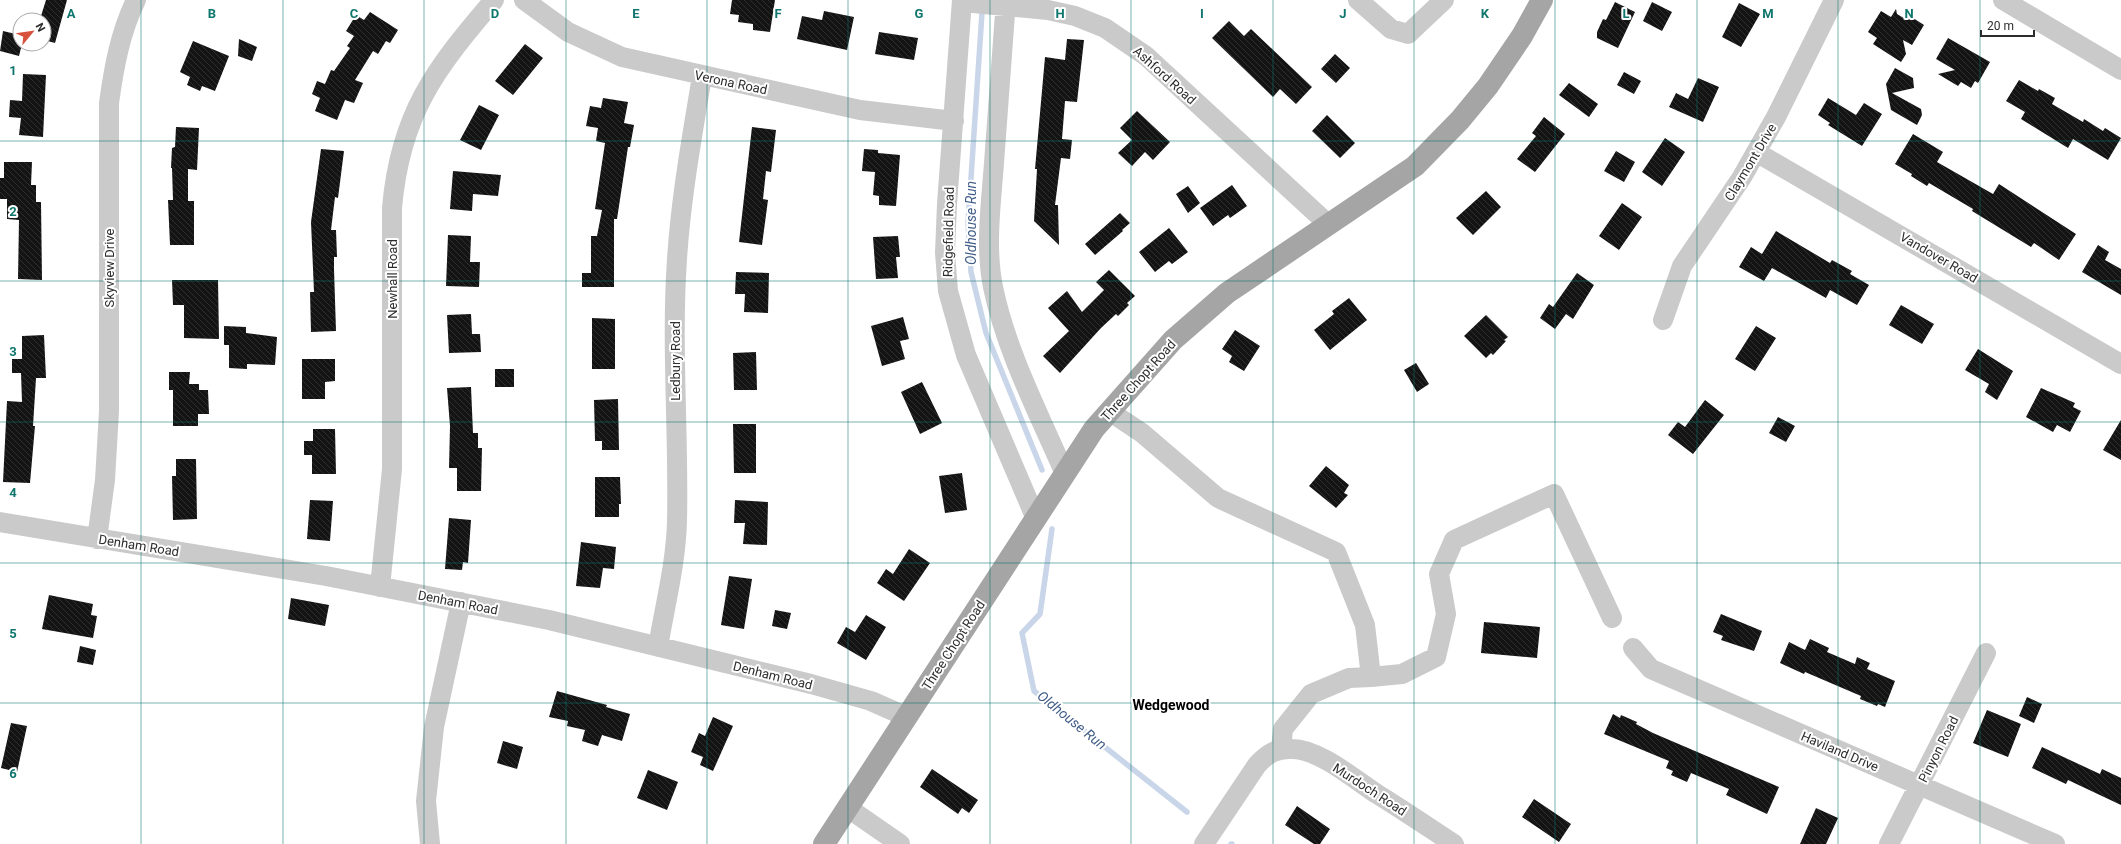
<svg xmlns="http://www.w3.org/2000/svg" width="2121" height="844" font-family="Roboto,sans-serif">
  <style>
    .lines { fill: none; stroke-linecap: round; stroke-linejoin: round }
    .stream { stroke: #c9d5e8; stroke-width: 5.5 }
    .building { fill: url(#building-back-hatch) }
    .minor { stroke: #cacaca; stroke-width: 20 }
    .major { stroke: #a5a5a5; stroke-width: 22 }
    .grid { fill: none; stroke: #0f766e; stroke-width: 1; stroke-opacity: 0.55 }
    .labels { text-anchor: middle; stroke-width: 4; stroke-linejoin: round; paint-order: stroke }
    .street-label { font-size: 13px; fill: #2d2d2d; stroke: #fff }
    .water-label { font-size: 14px; font-style: italic; fill: #425e88; stroke: #fff }
    .neighbourhood-label { font-size: 14px; font-weight: bold; fill: #000; stroke: #fff }
    .grid-label { font-size: 13px; text-anchor: middle; font-weight: bold; fill: #0f766e; stroke: #fff; stroke-width: 4; stroke-linejoin: round; paint-order: stroke }
  </style>
  <defs>
    <pattern id="building-back-hatch" width="6" height="6" patternUnits="userSpaceOnUse"><rect width="6" height="6" fill="#141414"/><path d="M-1 5l2 2M0 0l6 6M5-1l2 2" fill="none" stroke="#2e2e2e"/></pattern>
  </defs>
  <rect width="100%" height="100%" fill="#fff"/>
  <g class="lines">
    <path class="stream" d="M982 13 968 223 971 272 986 333 1042 470
      M1052 529 1040 614 1022 633 1034 691 1187 812
      M1231 844H1232"/>
  </g>
  <path class="building" d="M46 0H67L55 43 44 40V20H29L31 13 41 16Z
    M732 0H775L770 32 753 30V24L738 22 739 15 730 14Z
    M1615 2 1635 12 1618 48 1597 38V32L1603 19 1606 20Z
    M1652 2 1672 12 1662 31 1643 21Z
    M1739 3 1760 14 1741 47 1722 37Z
    M1896 9 1897 14 1907 20 1910 16 1924 25 1912 45 1903 40 1906 54 1901 62 1873 44 1877 38 1868 32 1881 11 1891 17Z
    M824 11 854 17 847 50 797 39 802 16 822 20Z
    M370 12 398 30 390 43 386 41 378 54 373 51 355 80 363 83 354 103 345 100 337 120 315 111 320 98 312 94 317 81 325 84 331 70 334 71 350 48 347 46 354 36 346 31 356 15 364 20Z
    M1229 21 1244 36 1251 29 1312 87 1296 104 1280 89 1273 97 1212 38Z
    M3 31 20 35V44H22L19 56 0 51Z
    M879 32 918 38 914 60 875 54Z
    M1948 38 1990 62 1978 83 1975 81 1971 88 1961 82 1958 86 1938 74 1955 70 1936 59Z
    M239 39 257 47 252 61 238 56Z
    M1067 39 1084 40 1077 102 1065 101 1062 139 1072 140 1070 159 1061 158 1055 205H1058L1059 245 1034 221 1037 169H1035L1045 57 1065 60Z
    M193 41 229 56 215 91 202 86 200 91 187 85 190 77 180 72Z
    M525 44 543 58 513 95 495 81Z
    M1335 54 1350 68 1336 83 1321 69Z
    M1895 68 1913 78 1914 88 1892 93 1921 109 1922 115 1917 125 1891 110 1886 84Z
    M1624 72 1641 81 1634 94 1617 85Z
    M23 74 46 75 43 137 19 135 21 118 9 117 10 100 22 101Z
    M1698 78 1719 87 1703 122 1669 107 1676 93 1688 99Z
    M2019 80 2038 91 2039 89 2055 98 2052 104 2083 122 2084 119 2103 131 2105 128 2121 138 2108 160 2073 139 2068 148 2021 119 2025 112 2006 101Z
    M1569 83 1598 104 1589 117 1559 95Z
    M603 98 628 102 624 123 634 125 630 147H628L617 219H614V287H582V273H591V236H597L602 210 595 209 605 143 596 141 598 128 586 126 590 106 601 108Z
    M1828 98 1856 115 1864 103 1882 114 1862 146 1828 125 1830 123 1818 115Z
    M479 105 499 115 481 150 460 140Z
    M1137 111 1170 142 1153 160 1145 152 1132 166 1118 153 1132 140 1120 128Z
    M1327 115 1355 143 1340 158 1312 131Z
    M1544 117 1565 134 1535 172 1517 159 1536 136 1532 133Z
    M176 127 199 128 197 170 188 169V201H194V245H170L168 200H173L172 168H171L172 148 175 147Z
    M752 127 776 130 771 172 766 171 763 199 768 200 762 245 739 242Z
    M1913 134 1943 152 1937 162 1993 194 1999 184 2076 234 2059 260 2034 243 2031 247 1972 211 1973 209 1929 183 1927 186 1911 176 1912 174 1895 164Z
    M1665 138 1685 152 1662 186 1642 172Z
    M321 149 344 151 338 198 335 197 331 230H336L337 257H334V269L336 331 311 332 310 292H314L311 222Z
    M864 149 878 150V153L900 155 896 206 879 205V196L873 195 875 172 862 171Z
    M1616 151 1635 162 1624 182 1604 171Z
    M4 162H32L31 185H36V202H41L42 280 18 279 19 220 7 219V199H0V178H4Z
    M453 171 501 175 498 196 473 194 472 211 450 209Z
    M1232 185 1247 206 1230 218 1228 215 1213 226 1200 208Z
    M1188 186 1200 203 1188 213 1176 194Z
    M1486 191 1501 207 1473 235 1456 218Z
    M1622 203 1642 217 1619 250 1599 236Z
    M1120 213 1130 223 1122 230 1123 231 1095 255 1085 244Z
    M1169 228 1188 252 1172 264 1169 261 1155 272 1139 252Z
    M1776 231 1830 263 1832 260 1852 271 1850 274 1869 285 1857 305 1830 290 1826 298 1772 268 1764 281 1739 267 1751 247 1762 254Z
    M448 235 471 236 470 262H480L479 287 446 286Z
    M898 236 900 257H896L898 278 876 279 873 237Z
    M2098 245 2109 252 2105 260 2121 269V295L2082 272Z
    M1109 270 1135 296 1127 303 1129 305 1118 316 1116 314 1101 328 1060 373 1043 356 1069 331 1048 308 1067 291 1082 312 1104 290 1096 282Z
    M736 272 769 273 768 313 744 312 745 294H735Z
    M1577 273 1594 285 1573 319 1566 314 1555 329 1540 318 1549 304 1553 307Z
    M172 280H218L219 339 184 338V305H173Z
    M1349 298 1367 320 1330 350 1314 330 1334 314 1332 311Z
    M1901 305 1934 324 1922 344 1889 325Z
    M471 314 472 334H480L481 352 449 353 447 315Z
    M1486 315 1508 337 1504 340 1506 341 1493 355 1491 353 1486 358 1464 336Z
    M903 317 909 339 900 341 905 359 882 366 871 326Z
    M592 318 615 319V369H592Z
    M224 326 246 327V333L277 337 275 365 247 364V369L229 368V345H224Z
    M1756 326 1776 338 1755 371 1735 359Z
    M1235 330 1260 346 1244 371 1229 362 1232 356 1222 349Z
    M44 335 46 378H36L33 426H35L30 483 3 482 7 401 22 402 21 373H12V359H22V336Z
    M1978 349 2013 371 1997 400 1985 392 1989 384 1965 370Z
    M756 352 757 390H734L733 353Z
    M302 359H335V381L325 382V399H302Z
    M1416 363 1429 384 1417 392 1404 370Z
    M495 369H514V387H495Z
    M169 372H190L189 384H199V390H208L209 414H198V426H173V390H169Z
    M922 382 942 423 920 434 901 392Z
    M471 387 473 433H478V448H482L481 491H457V468H449L450 426 447 388Z
    M2041 388 2075 403 2073 407 2081 411 2070 432 2057 425 2053 432 2026 417Z
    M618 399 619 450H602V441H595L594 400Z
    M1705 400 1724 415 1693 454 1668 435 1678 422 1685 427Z
    M1778 417 1795 426 1786 442 1769 433Z
    M2121 420V460L2103 450Z
    M733 424H756V473H734Z
    M313 429H335L336 474H312V455H304V441H313Z
    M176 459H196L197 519 173 520 172 476H176Z
    M1326 466 1349 485 1344 493 1348 495 1336 508 1309 486Z
    M962 473 967 510 945 513 939 476Z
    M595 477H620L621 504H619V517H595Z
    M310 500 333 501 330 541 307 539Z
    M735 500 768 502 767 545 743 544 745 523H734Z
    M449 518 471 520 468 563 463 562 462 570 445 569Z
    M581 542 616 547 614 569 603 568 600 588 576 586Z
    M909 549 930 563 904 601 877 583 886 569 893 574Z
    M729 576 752 579 744 629 721 625Z
    M49 595 93 604 91 615 97 616 93 638 42 629Z
    M291 598 329 605 325 626 288 619Z
    M775 610 791 613 787 629 772 626Z
    M1721 614 1762 631 1754 651 1721 640 1723 636 1713 632Z
    M866 615 886 627 866 660 837 643 846 627 855 632Z
    M1484 622 1540 627 1537 658 1481 653Z
    M1810 639 1829 648 1827 652 1855 664 1857 657 1870 663 1867 669 1895 681 1885 707 1878 704 1877 706 1860 699 1861 696 1805 672 1804 674 1780 663 1789 642 1805 650Z
    M80 646 96 650 93 665 77 662Z
    M557 691 607 705 606 707 630 714 622 741 602 735 598 746 582 741 585 730 567 726 568 721 549 717Z
    M2027 697 2042 704 2034 723 2019 716Z
    M1987 710 2021 724 2008 757 1973 743Z
    M1613 714 1620 718 1621 715 1637 722 1636 724 1653 733 1779 787 1767 814 1726 795 1729 789 1691 773 1687 782 1671 775 1673 771 1666 768 1669 761 1604 734Z
    M713 717 733 726 713 771 700 765 703 757 691 752 699 733 705 736Z
    M11 723 27 726 17 772 1 768Z
    M503 741 523 747 517 769 497 763Z
    M2042 747 2100 774 2102 769 2121 778V805L2068 780 2066 784 2032 768Z
    M932 769 978 800 969 813 962 808 958 814 920 787Z
    M648 770 678 782 667 810 637 798Z
    M1534 799 1571 824 1559 842 1522 817Z
    M1297 806 1330 829 1320 844H1314L1285 825Z
    M1816 808 1838 818 1826 844H1800Z"/>
  <g class="lines">
    <path class="minor" d="M524 0 568 32 622 57 860 110 954 121
      M962 0 947 204 945 253 948 291 966 355 1036 519
      M1006 0C1002 54 998 109 994 163 991 204 985 247 993 287 1006 351 1039 414 1065 474
      M1358 0 1391 29 1408 34 1444 0
      M2003 0 2121 70
      M962 2 1048 10 1075 16 1105 28 1146 56 1329 225
      M1756 152 2121 364
      M1663 320 1682 266 1742 177 1776 117 1834 0
      M1109 411 1142 433 1218 498 1336 552 1365 625 1371 677 1349 678 1311 694 1283 729 1281 749
      M0 522 326 576 549 620 811 684 871 701 907 717
      M97 539 105 480 109 411V103C114 67 120 33 136 0
      M380 587 392 469V208C400 114 435 69 494 0
      M658 647C665 605 676 563 677 521 679 434 671 346 677 259 681 197 692 137 702 76
      M1633 648 1651 669 2055 844
      M1371 677 1402 674 1436 657 1446 614 1439 574 1454 540 1554 494 1612 618
      M848 808 900 844
      M430 844 426 801 434 727 461 602
      M1204 844 1257 765C1267 754 1276 748 1292 749 1319 749 1354 779 1377 794 1403 810 1428 827 1454 844
      M1889 844 1986 653"/>
    <path class="major" d="M824 844 1094 429 1173 340 1227 293 1415 166 1460 120 1488 86 1522 36 1542 0"/>
  </g>
  <path class="grid" d="M141 0V844M283 0V844M424 0V844M566 0V844M707 0V844M848 0V844M990 0V844M1131 0V844M1273 0V844M1414 0V844M1555 0V844M1697 0V844M1838 0V844M1980 0V844M0 141H2121M0 281H2121M0 422H2121M0 563H2121M0 703H2121"/>
  <g class="labels">
    <g class="street-label">
      <text transform="translate(1165 75) rotate(42)" y="5">Ashford Road</text>
      <text transform="translate(731 82) rotate(12)" y="5">Verona Road</text>
      <text transform="translate(1750 162) rotate(-59)" y="5">Claymont Drive</text>
      <text transform="translate(948 232) rotate(-89)" y="5">Ridgefield Road</text>
      <text transform="translate(1939 257) rotate(30)" y="5">Vandover Road</text>
      <text transform="translate(109 268) rotate(-90)" y="5">Skyview Drive</text>
      <text transform="translate(392 279) rotate(-90)" y="5">Newhall Road</text>
      <text transform="translate(675 361) rotate(-90)" y="5">Ledbury Road</text>
      <text transform="translate(1138 380) rotate(-48)" y="5">Three Chopt Road</text>
      <text transform="translate(139 545) rotate(9)" y="5">Denham Road</text>
      <text transform="translate(458 602) rotate(11)" y="5">Denham Road</text>
      <text transform="translate(953 645) rotate(-57)" y="5">Three Chopt Road</text>
      <text transform="translate(773 675) rotate(14)" y="5">Denham Road</text>
      <text transform="translate(1938 749) rotate(-63)" y="5">Pinyon Road</text>
      <text transform="translate(1840 751) rotate(23)" y="5">Haviland Drive</text>
      <text transform="translate(1370 789) rotate(33)" y="5">Murdoch Road</text>
    </g>
    <g class="water-label">
      <text transform="translate(971 223) rotate(-90)" y="5">Oldhouse Run</text>
      <text transform="translate(1072 720) rotate(39)" y="5">Oldhouse Run</text>
    </g>
    <g class="neighbourhood-label">
      <text x="1171" y="710">Wedgewood</text>
    </g>
  </g>
  <g class="grid-label">
    <text x="71" y="18">A</text>
    <text x="212" y="18">B</text>
    <text x="354" y="18">C</text>
    <text x="495" y="18">D</text>
    <text x="636" y="18">E</text>
    <text x="778" y="18">F</text>
    <text x="919" y="18">G</text>
    <text x="1060" y="18">H</text>
    <text x="1202" y="18">I</text>
    <text x="1343" y="18">J</text>
    <text x="1485" y="18">K</text>
    <text x="1626" y="18">L</text>
    <text x="1768" y="18">M</text>
    <text x="1909" y="18">N</text>
    <text x="13" y="75">1</text>
    <text x="13" y="216">2</text>
    <text x="13" y="356">3</text>
    <text x="13" y="497">4</text>
    <text x="13" y="638">5</text>
    <text x="13" y="778">6</text>
  </g>
  <g transform="translate(32 32) rotate(61)"><circle r="19" fill="#ffffff" stroke="#ababab"/>
  <path d="M0-3L7 15L0 10L-7 15Z" fill="#d7513c"/>
  <text y="-6" font-size="11" font-weight="bold" text-anchor="middle" fill="#2d2d2d">N</text>
  </g>
  <path d="M1981 30v6h53v-6" fill="none" stroke="#2d2d2d" stroke-width="2"/>
  <text x="1987" y="30" font-size="12" fill="#2d2d2d" stroke="#ffffff" stroke-width="3" paint-order="stroke">20 m</text>
</svg>
